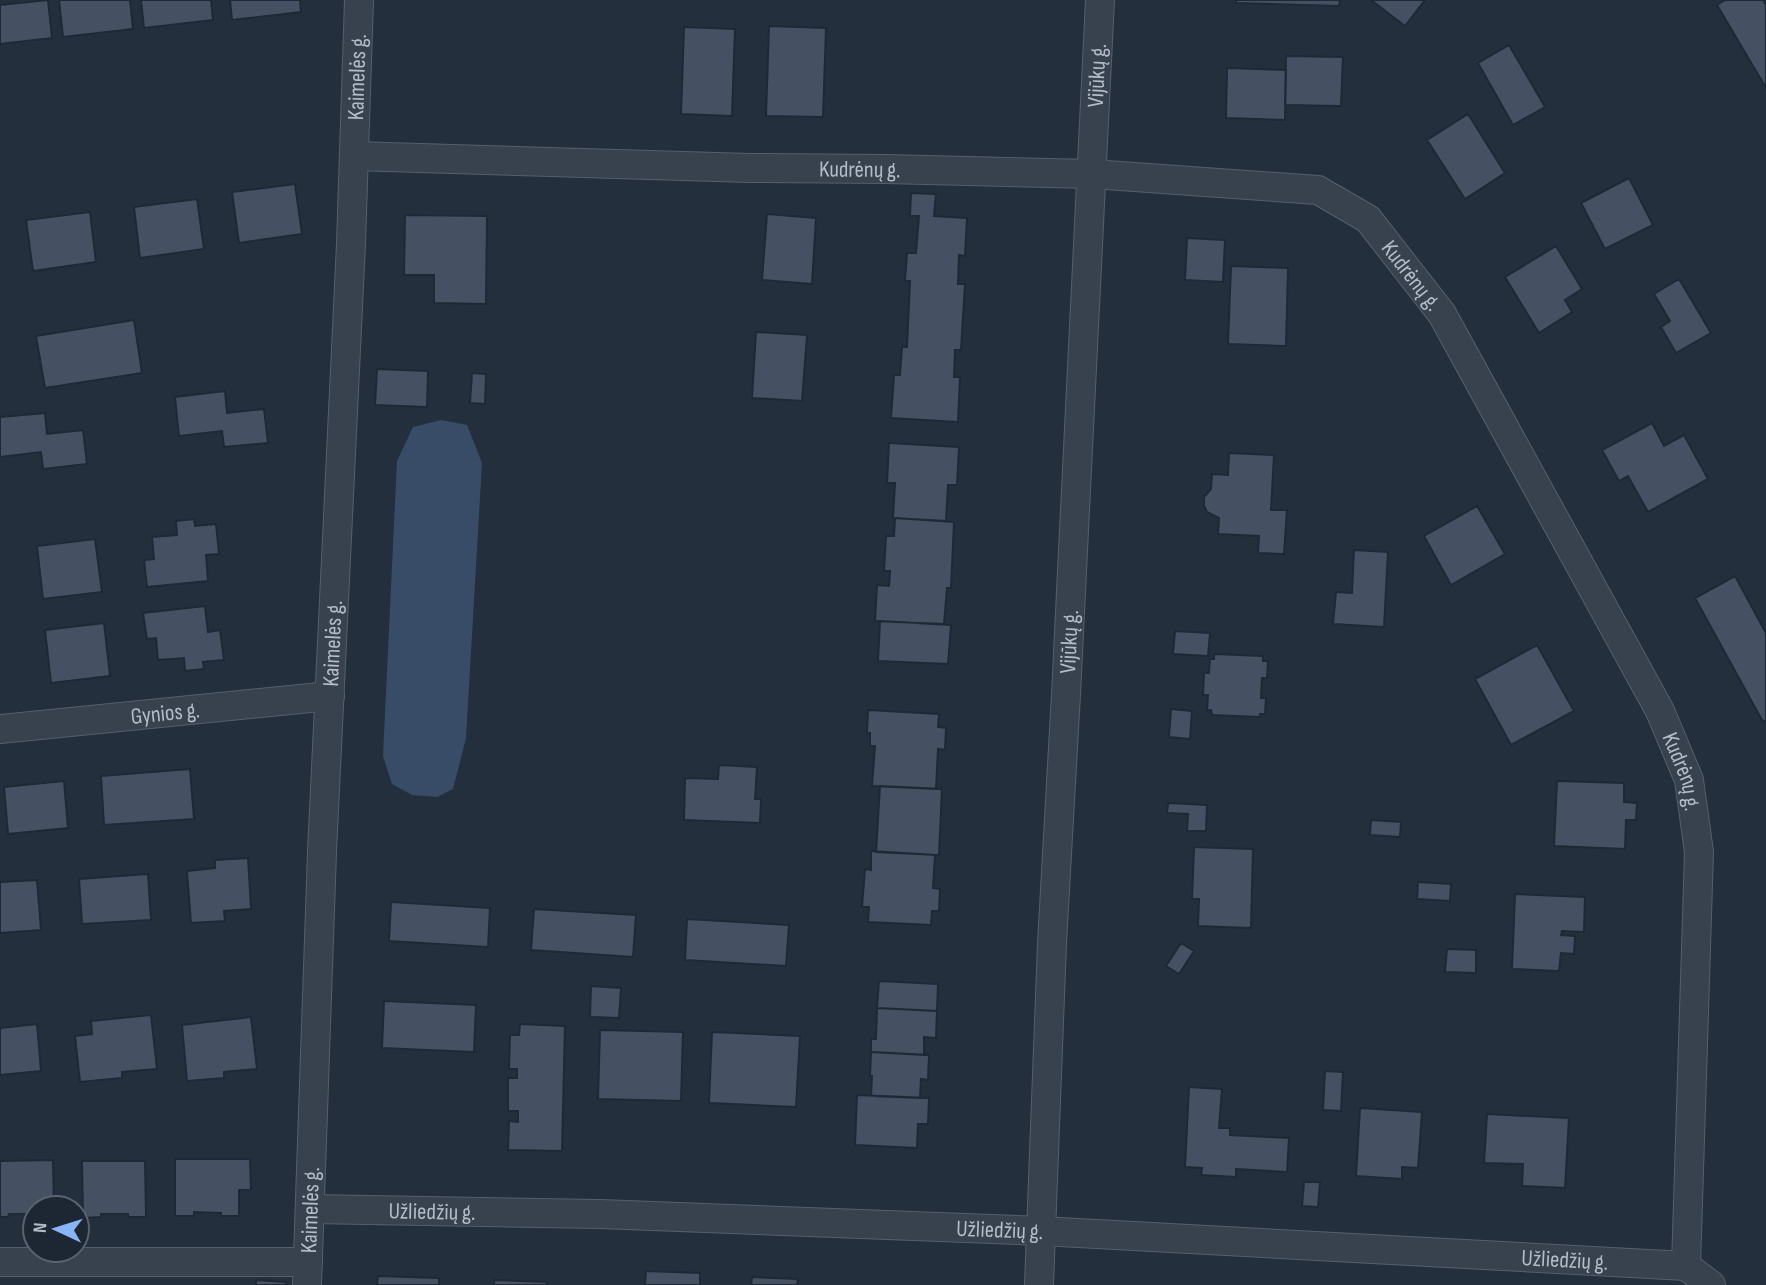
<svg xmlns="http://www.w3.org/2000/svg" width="1766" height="1285" font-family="'Sofia Sans Condensed',sans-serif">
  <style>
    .water { fill: #394c67 }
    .building { fill: #455162; stroke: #1f2835; stroke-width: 2 }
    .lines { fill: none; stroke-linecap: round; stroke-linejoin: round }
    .street-casing { stroke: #565f6c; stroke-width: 30 }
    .street { stroke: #38414e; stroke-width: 28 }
    .labels { text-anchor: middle; stroke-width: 5; stroke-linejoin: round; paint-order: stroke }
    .street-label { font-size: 23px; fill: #b4bcc9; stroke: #1d2633 }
  </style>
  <rect width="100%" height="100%" fill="#242f3e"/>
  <path class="water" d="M441 420 467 425 482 463 466 738 453 789 437 797 412 795 392 784 383 756 397 461 413 427Z"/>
  <path class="building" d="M48 0 52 38 0 44V5Z
    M59 0H130L133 29 63 37Z
    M141 0H211L213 20 144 28Z
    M230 0H300L301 12 232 20Z
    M1236 0H1340L1339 6 1236 3Z
    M1371 0H1425L1405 26Z
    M1725 0H1763L1766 5V88L1717 5Z
    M769 26 826 28 823 117 766 116Z
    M684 27 735 29 732 116 681 114Z
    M1509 45 1545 107 1513 125 1478 63Z
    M1286 56 1343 57 1341 106 1285 105Z
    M1227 68 1286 70 1285 120 1226 118Z
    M1468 114 1505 173 1465 199 1427 140Z
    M1629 178 1653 225 1605 249 1581 203Z
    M295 184 302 234 239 243 232 192Z
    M911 193 936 194 934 216 967 218 965 256 959 255 958 284H965L961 350H955L954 377H960L958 422 891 418 894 375H900L902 347H907L910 281H905L907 253H916L919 216H910Z
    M197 199 204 249 140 258 134 207Z
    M90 212 96 262 33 271 26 220Z
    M767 214 816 218 812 284 762 280Z
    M405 215 487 216 486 304 434 303V275H404Z
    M1187 238 1225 240 1223 282 1185 280Z
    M1556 246 1582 289 1565 300 1572 312 1539 333 1505 277Z
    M1231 266 1288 268 1286 346 1228 344Z
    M1679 279 1711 333 1676 353 1661 327 1670 321 1654 294Z
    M134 320 142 373 45 388 36 336Z
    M756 332 807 335 802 401 752 398Z
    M377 369 428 371 427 407 375 405Z
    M472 373 486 374 485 404 470 403Z
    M225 391 227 413 264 409 268 443 224 447 222 431 179 436 175 397Z
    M45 413 47 434 83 430 87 464 43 469 41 452 0 457V417Z
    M1652 423 1664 446 1684 435 1708 479 1648 512 1628 476 1619 481 1602 450Z
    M889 443 959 447 957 485H948L946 521 893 518 895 483H887Z
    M1229 453 1274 455 1271 510H1287L1284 554 1258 553 1259 536 1218 534 1219 518 1207 512 1204 506V497L1211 489 1212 474 1228 475Z
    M1477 506 1505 554 1451 585 1424 536Z
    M895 518 954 522 951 588H947L944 624 875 621 877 585 889 586 890 571H884L886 536H894Z
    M194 519 195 526 216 524 219 554 206 555 208 581 147 587 144 560 154 559 152 537 177 535 176 521Z
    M95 539 102 592 43 599 37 546Z
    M1354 550 1388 552 1384 627 1333 624 1336 592 1352 593Z
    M1735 576 1766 633V720L1763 722 1695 598Z
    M205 606 208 632 220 630 224 660 203 662 204 669 185 671 184 658 158 660 156 638 147 639 143 613Z
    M880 621 951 625 948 664 878 661Z
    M104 623 110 676 51 683 45 630Z
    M1175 631 1210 633 1208 656 1173 654Z
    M1537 645 1574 711 1511 745 1475 679Z
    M1214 654 1263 656V661H1268L1267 678H1262L1261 698H1266L1265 714H1260V717L1212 715 1211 710H1207L1208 695H1203L1204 673H1209L1210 659H1214Z
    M1171 709 1192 711 1190 739 1169 737Z
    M868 710 939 714 938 727 946 728 945 750 938 749 936 789 872 786 875 746H870V733H867Z
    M719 765 757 767 755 799H761L760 823 684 820 685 778 718 779Z
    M190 769 194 819 104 825 101 776Z
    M64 781 68 828 8 834 4 787Z
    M1557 781 1624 783V802L1637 803 1636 820H1626L1625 849 1554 846Z
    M880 786 942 789 939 855 876 852Z
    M1168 803 1207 805 1206 831H1187L1188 814 1167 813Z
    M1371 820 1401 822 1400 837 1370 835Z
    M1194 847 1253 849 1251 928 1198 926 1199 899H1192Z
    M871 851 935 855 933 888 940 889 939 911H932L931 925 868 922 869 907H862L865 869 871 870Z
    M248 858 251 909 224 911 225 921 191 923 187 871 215 868V860Z
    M148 874 151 920 82 924 79 879Z
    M37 880 41 930 0 933V882Z
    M1418 882 1451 884 1450 901 1417 899Z
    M1515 894 1585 897 1584 932 1562 931 1561 935 1575 936 1574 954 1561 953 1559 971 1512 969Z
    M391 902 490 908 488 947 389 941Z
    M534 909 636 915 633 957 531 950Z
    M687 919 789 925 786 966 685 960Z
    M1181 943 1194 951 1179 974 1166 966Z
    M1447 949 1476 950V973L1445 972Z
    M879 981 938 984 937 1011 877 1008Z
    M591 986 621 988 619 1018 590 1017Z
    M384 1001 476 1005 474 1052 382 1048Z
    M877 1008 937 1011 936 1038 924 1037V1055L871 1052V1039H876Z
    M151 1015 157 1069 122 1072V1078L80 1082 75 1036 92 1034 91 1021Z
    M251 1017 257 1069 224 1072V1078L187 1081 182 1025Z
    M37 1024 41 1071 0 1075V1028Z
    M520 1024 565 1026 562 1151 508 1150 509 1121 518 1122V1111H508V1078H517V1069H509L510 1035H519Z
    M600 1030 683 1032 681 1101 598 1099Z
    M712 1032 800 1036 796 1107 709 1103Z
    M871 1052 929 1055 928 1080 921 1079 920 1098 871 1096 872 1076H870Z
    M1325 1071 1343 1072 1341 1111 1323 1110Z
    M1189 1087 1222 1089 1219 1128H1230V1135L1289 1138 1287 1172 1236 1169V1177L1201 1175 1202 1168 1185 1167Z
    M857 1095 929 1098 928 1124H918L917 1148 855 1145Z
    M1360 1108 1422 1112 1418 1168 1402 1167V1179L1356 1176Z
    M1487 1114 1569 1118 1565 1188 1522 1186 1523 1164 1484 1163Z
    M175 1159H250L251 1190H239V1216H221V1213L194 1212V1216H175Z
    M53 1160 54 1208H35V1214H9L8 1217H0V1161Z
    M82 1161H145L146 1217H128V1214H101V1217L83 1218Z
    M1304 1182H1320L1318 1207 1302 1206Z
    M646 1271 700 1273V1285H645Z
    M378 1276 439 1278V1285H377Z
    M752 1277 798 1279 797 1285H751Z
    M256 1280 286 1282V1285H256Z
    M494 1280 547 1282V1285H494Z"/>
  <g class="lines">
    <g class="street-casing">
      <g id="street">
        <path id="s1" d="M354 156 750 168 885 169 1092 174 1318 190 1368 219 1442 314 1660 711 1689 780 1699 852 1686 1266 1711 1285"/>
        <path id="s2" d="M0 729 330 696"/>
        <path id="s3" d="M310 1209 600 1214 1041 1231 1686 1266"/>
        <path d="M0 1262H308"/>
        <path id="s4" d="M307 1285 322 852 351 244 359 0"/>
        <path id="s5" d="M1039 1285 1052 943 1066 694 1100 0"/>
      </g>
    </g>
    <use href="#street" class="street"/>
  </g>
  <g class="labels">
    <g class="street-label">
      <text dy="8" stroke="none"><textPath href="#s4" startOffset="1209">Kaimelės g.</textPath></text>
      <text dy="8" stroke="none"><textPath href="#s5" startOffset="1211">Vijūkų g.</textPath></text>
      <text dy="8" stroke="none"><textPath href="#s1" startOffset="506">Kudrėnų g.</textPath></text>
      <text dy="8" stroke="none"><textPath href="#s1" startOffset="1094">Kudrėnų g.</textPath></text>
      <text dy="8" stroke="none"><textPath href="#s4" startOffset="642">Kaimelės g.</textPath></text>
      <text dy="8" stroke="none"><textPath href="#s5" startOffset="644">Vijūkų g.</textPath></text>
      <text dy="8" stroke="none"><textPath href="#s2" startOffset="166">Gynios g.</textPath></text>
      <text dy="8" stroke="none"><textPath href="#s1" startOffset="1661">Kudrėnų g.</textPath></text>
      <text dy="8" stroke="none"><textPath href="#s4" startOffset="75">Kaimelės g.</textPath></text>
      <text dy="8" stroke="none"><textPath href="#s3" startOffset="122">Užliedžių g.</textPath></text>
      <text dy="8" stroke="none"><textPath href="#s3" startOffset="690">Užliedžių g.</textPath></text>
      <text dy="8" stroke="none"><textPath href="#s3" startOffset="1256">Užliedžių g.</textPath></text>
    </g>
  </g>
  <g transform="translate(56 1229) rotate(274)"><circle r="33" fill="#1d2633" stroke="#59626f" stroke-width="2"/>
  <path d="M0-5L12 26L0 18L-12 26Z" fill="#8ab4f8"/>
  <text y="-10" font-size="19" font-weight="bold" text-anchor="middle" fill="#b4bcc9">N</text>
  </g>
</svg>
